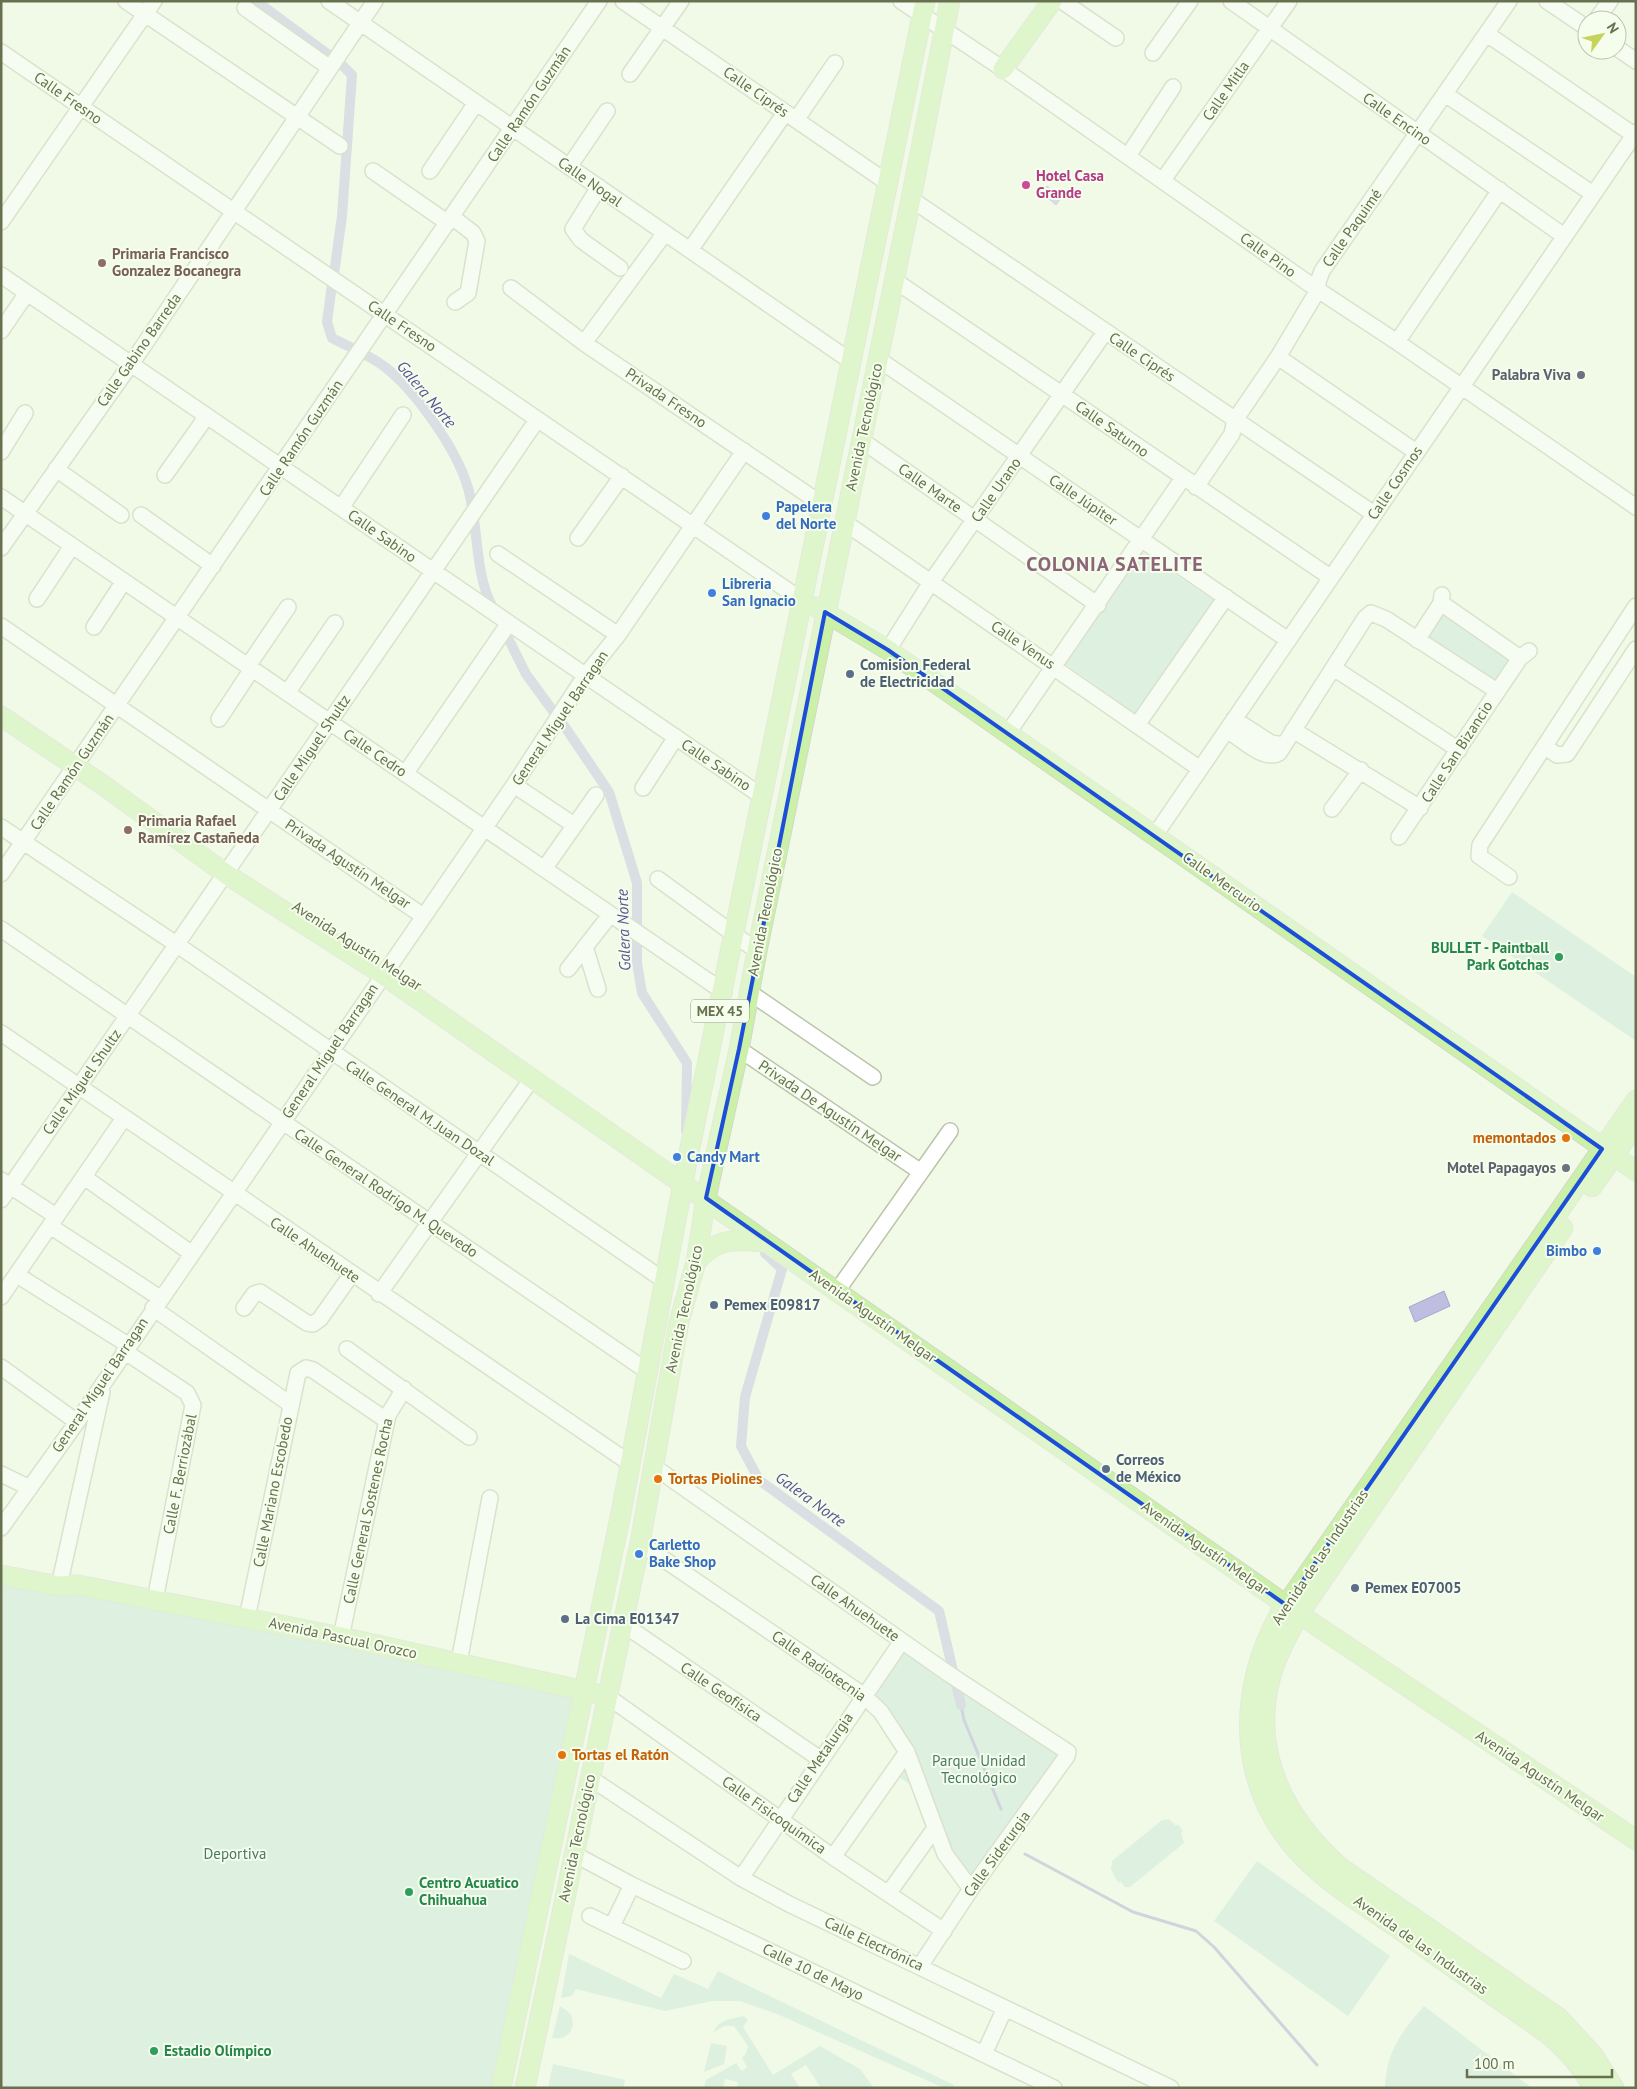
<svg xmlns="http://www.w3.org/2000/svg" width="1637" height="2089" font-family="'PT Sans',sans-serif">
  <style>
    .green { fill: #c7e5d6 }
    .water { fill: #bfbee1; stroke: #a7a6d1 }
    .lines { fill: none; stroke-linecap: round; stroke-linejoin: round }
    .stream { stroke: #a7a6d1; stroke-width: 3 }
    .canal { stroke: #bfbee1; stroke-width: 10 }
    .minor-casing { stroke: #bcc5aa; stroke-width: 18 }
    .major-casing { stroke: #d5d7ce; stroke-width: 21 }
    .minor { stroke: #fff; stroke-width: 15 }
    .major { stroke: #cbf0a8; stroke-width: 19 }
    .marked { fill: none; stroke: #1d4ed8; stroke-width: 4; stroke-linejoin: round }
    .hotel-dot { fill: #d1479c; stroke: #f5fded; stroke-width: 2 }
    .education-dot { fill: #8d6e63; stroke: #f5fded; stroke-width: 2 }
    .worship-dot { fill: #6b7280; stroke: #f5fded; stroke-width: 2 }
    .shop-dot { fill: #3f7fe0; stroke: #f5fded; stroke-width: 2 }
    .service-dot { fill: #5c6f8a; stroke: #f5fded; stroke-width: 2 }
    .leisure-dot { fill: #2e9e5b; stroke: #f5fded; stroke-width: 2 }
    .food-dot { fill: #e8710a; stroke: #f5fded; stroke-width: 2 }
    .labels { text-anchor: middle; stroke-width: 4; stroke-linejoin: round; paint-order: stroke }
    .shield { fill: #f5fded; stroke: #929a7e; stroke-width: 1 }
    .shield-label { font-size: 14px; font-weight: bold; fill: #68704f }
    .street-label { font-size: 15px; fill: #68704f; stroke: #f5fded }
    .hotel-label { font-size: 15px; font-weight: bold; fill: #b23c85; stroke: #f5fded; text-anchor: start }
    .education-label { font-size: 15px; font-weight: bold; fill: #785e54; stroke: #f5fded; text-anchor: start }
    .worship-label { font-size: 15px; font-weight: bold; fill: #5b616d; stroke: #f5fded; text-anchor: end }
    .shop-label { font-size: 15px; font-weight: bold; fill: #366cbe; stroke: #f5fded; text-anchor: start }
    .service-label { font-size: 15px; font-weight: bold; fill: #4e5e75; stroke: #f5fded; text-anchor: start }
    .leisure-label { font-size: 15px; font-weight: bold; fill: #27864d; stroke: #f5fded; text-anchor: start }
    .food-label { font-size: 15px; font-weight: bold; fill: #c56008; stroke: #f5fded; text-anchor: start }
    .park-label { font-size: 15px; fill: #4b7a66; stroke: #f5fded }
    .water-label { font-size: 16px; font-style: italic; fill: #595694; stroke: #f5fded }
    .district-label { font-size: 20px; font-weight: bold; letter-spacing: 1px; fill: #8c6678; stroke: #f5fded }
  </style>
  <rect width="100%" height="100%" fill="#f1fae7"/>
  <path class="green" d="M1142 552 1215 601 1136 714 1064 663Z
    M1441 603 1520 658 1497 691 1417 640Z
    M1512 892 1636 977V1041L1482 936Z
    M1 1575 583 1690 501 2088H1Z
    M903 1644 1067 1753 969 1891 915 1788 893 1773 904 1756 864 1695Z
    M1169 1819 1176 1826 1178 1824 1183 1831 1181 1833 1184 1843 1130 1887H1125L1120 1881 1118 1883 1111 1869 1112 1861 1162 1820Z
    M1257 1861 1390 1956 1348 2016 1214 1921Z
    M569 1954 661 1998 674 1974 708 1989 718 1971 954 2085 953 2088H944L777 2014 740 2001H712L665 2011 576 1989 572 1996 561 1998Z
    M560 2006 570 2013C578 2027 568 2041 552 2038Z
    M1424 2006 1532 2088H1385C1386 2052 1401 2032 1424 2006Z
    M744 2016 748 2020 743 2027 773 2075 820 2046 860 2069 874 2088H821L806 2065 791 2074 800 2088H737L738 2082 725 2079 723 2088H704L706 2080 736 2063 742 2071 747 2067 742 2058 746 2053 748 2046 734 2026H724L713 2033C719 2019 730 2019 744 2016Z
    M711 2043 727 2046 724 2064 704 2072Z
    M553 2064 625 2080 623 2088H548Z"/>
  <path class="water" d="M1047 186 1061 198 1056 205 1042 193Z
    M1444 1291 1450 1306 1415 1322 1409 1307Z"/>
  <g class="lines">
    <path class="stream" d="M961 1705 964 1720 1001 1809
      M1025 1854 1133 1912 1196 1931 1214 1947 1317 2065"/>
    <path class="canal" d="M256 1 329 55
      M334 274 342 216 352 75 342 65
      M332 285 327 322 332 338C349 347 370 355 385 367 416 391 457 450 468 488 479 527 474 571 492 606
      M508 638 526 674 553 711
      M563 724 609 792 637 883V963L642 993 687 1063 686 1131
      M765 1253 782 1269 745 1397 741 1446 759 1480 939 1611 961 1705"/>
    <g class="minor-casing">
      <path id="minor" d="M126 1 340 146
        M329 1 852 362
        M623 1 888 183
        M901 1 1003 69 1318 290 1397 342 1636 507
        M1062 1 1116 38
        M1231 1 1564 236
        M1547 1 1587 28
        M245 8 330 68
        M1596 20 1610 1
        M1487 34 1634 135
        M1617 48 1636 61
        M1 52 803 601
        M1153 53 1190 1
        M630 74 681 1
        M1445 94 1593 194
        M796 120 835 63
        M1128 156 1173 87
        M569 167 607 111
        M373 171 448 223
        M430 171 476 103
        M1163 180 1289 1
        M599 187 573 229 581 240 620 268
        M911 199 1374 514
        M452 217 473 233 477 241 468 293 455 302
        M1 222 154 1
        M690 250 785 113
        M1 275 763 797
        M894 280 1330 577
        M511 288 584 343 823 505
        M1 331 27 293
        M1397 342 1500 190
        M584 343 665 233
        M1278 357 1416 452
        M878 359 1288 640
        M861 440 1098 605
        M1 452 25 413
        M56 469 121 515
        M165 475 207 416
        M1196 487 1232 434 1235 420 1278 357 1318 290V282L1322 271 1509 1
        M1 497 724 992
        M341 508 403 415
        M141 515 213 566
        M844 522 1200 769
        M578 538 622 476
        M1 548 140 351 375 1
        M498 554 618 635
        M37 599 72 546
        M1441 603 1520 658
        M1 626 423 916
        M94 627 124 581
        M1417 640 1441 603 1442 595
        M888 650 931 582 1105 332
        M248 666 288 607
        M1335 669 1459 750
        M287 693 335 623
        M219 719 252 669
        M1234 719 1271 743 1284 745
        M1137 725 1226 597
        M1227 730C1240 738 1264 762 1279 753L1365 618 1371 613 1386 619 1497 691
        M1293 730 1420 808
        M1008 733 1183 478
        M1545 747 1557 755 1567 754 1636 649
        M405 774 509 623
        M514 785 574 825
        M643 788 676 737
        M1332 809 1361 770
        M1 827 176 944 665 1281
        M1155 835 1636 132
        M1399 837 1520 658 1529 651
        M544 869 596 795
        M1 874 599 1
        M1509 877 1479 856 1480 845 1636 606
        M658 879 757 951
        M1 929 647 1371
        M585 947 598 989
        M568 969 610 915
        M749 992 873 1077
        M1 1033 631 1464
        M739 1049 921 1172
        M84 1177 191 1253
        M1 1180 56 1216
        M1 1200 537 420
        M50 1226 160 1298
        M17 1275 128 1345
        M837 1291 950 1131
        M379 1294 531 1080
        M1 1297 124 1118
        M153 1308 290 1404
        M244 1308 254 1294 260 1292 307 1323 313 1324 320 1319 351 1275
        M347 1349 469 1437
        M124 1351 187 1393 193 1405 155 1600
        M1 1367 77 1422
        M653 1466 949 1674 1068 1752 1067 1756 971 1889 920 1966
        M1 1474 30 1488
        M1 1528 77 1422 514 785 585 676 618 635 744 451
        M640 1543 863 1695 881 1712 907 1752 945 1854 971 1889
        M59 1586 102 1392
        M247 1618 298 1373 306 1368 313 1370 386 1420
        M623 1624 820 1759
        M341 1637 388 1415 404 1389
        M459 1662 490 1498
        M607 1696 833 1857 944 1931
        M590 1778 741 1878 789 1904 1171 2088
        M574 1854 632 1885 1054 2088
        M833 1857 907 1752
        M741 1878 902 1641
        M888 1894 935 1828
        M590 1916 683 1961
        M612 1926 632 1885
        M984 2054 1005 2008"/>
    </g>
    <g class="major-casing">
      <path id="major" d="M1003 69 1052 1
        M816 607 888 650 1636 1171
        M1 716 103 785 226 874 382 974 1299 1614 1636 1840
        M1592 1187 1636 1124
        M1563 1228 1299 1614C1288 1635 1276 1656 1270 1680 1251 1755 1286 1820 1341 1868L1559 2018 1593 2055 1614 2088
        M696 1262C717 1238 733 1239 764 1242
        M1 1575 59 1586 78 1585 341 1637 594 1693
        M501 2088 621 1513 685 1172 925 1
        M525 2088 640 1543 679 1322 696 1262 706 1198 739 1049 757 951 911 199 950 1
        M1593 2088C1582 2066 1566 2050 1548 2034 1497 1998 1446 1963 1396 1927 1364 1905 1330 1885 1303 1857 1237 1789 1236 1695 1279 1615L1636 1100"/>
    </g>
    <use href="#minor" class="minor"/>
    <use href="#major" class="major"/>
  </g>
  <path d="M0 0H1637V2089H0ZM825 612 888 650 1602 1149 1286 1605 706 1198 739 1049Z" fill="#f1fae7" fill-opacity=".55" fill-rule="evenodd"/>
  <path class="marked" d="M825 612 888 650 1602 1149 1286 1605 706 1198 739 1049Z"/>
  <circle class="hotel-dot" cx="1026" cy="185" r="5"/>
  <g class="education-dot">
    <circle cx="102" cy="263" r="5"/>
    <circle cx="128" cy="830" r="5"/>
  </g>
  <g class="worship-dot">
    <circle cx="1581" cy="375" r="5"/>
    <circle cx="1566" cy="1168" r="5"/>
  </g>
  <g class="shop-dot">
    <circle cx="766" cy="516" r="5"/>
    <circle cx="712" cy="593" r="5"/>
    <circle cx="677" cy="1157" r="5"/>
    <circle cx="1597" cy="1251" r="5"/>
    <circle cx="639" cy="1554" r="5"/>
  </g>
  <g class="service-dot">
    <circle cx="850" cy="674" r="5"/>
    <circle cx="714" cy="1305" r="5"/>
    <circle cx="1106" cy="1469" r="5"/>
    <circle cx="1355" cy="1588" r="5"/>
    <circle cx="565" cy="1619" r="5"/>
  </g>
  <g class="leisure-dot">
    <circle cx="1559" cy="957" r="5"/>
    <circle cx="409" cy="1892" r="5"/>
    <circle cx="154" cy="2051" r="5"/>
  </g>
  <g class="food-dot">
    <circle cx="1566" cy="1138" r="5"/>
    <circle cx="658" cy="1479" r="5"/>
    <circle cx="562" cy="1755" r="5"/>
  </g>
  <g class="labels">
    <rect class="shield" x="691" y="999.5" width="58" height="23" rx="4"/>
    <g class="shield-label">
      <text x="720" y="1016">MEX 45</text>
    </g>
    <g class="street-label">
      <text transform="translate(1226 91) rotate(-55)" y="5">Calle Mitla</text>
      <text transform="translate(756 92) rotate(35)" y="5">Calle Ciprés</text>
      <text transform="translate(68 98) rotate(35)" y="5">Calle Fresno</text>
      <text transform="translate(529 104) rotate(-56)" y="5">Calle Ramón Guzmán</text>
      <text transform="translate(1397 119) rotate(35)" y="5">Calle Encino</text>
      <text transform="translate(590 182) rotate(35)" y="5">Calle Nogal</text>
      <text transform="translate(1352 228) rotate(-55)" y="5">Calle Paquimé</text>
      <text transform="translate(1268 255) rotate(36)" y="5">Calle Pino</text>
      <text transform="translate(402 326) rotate(34)" y="5">Calle Fresno</text>
      <text transform="translate(139 350) rotate(-55)" y="5">Calle Gabino Barreda</text>
      <text transform="translate(1142 357) rotate(34)" y="5">Calle Ciprés</text>
      <text transform="translate(666 398) rotate(34)" y="5">Privada Fresno</text>
      <text transform="translate(864 427) rotate(-78)" y="5">Avenida Tecnológico</text>
      <text transform="translate(1112 429) rotate(35)" y="5">Calle Saturno</text>
      <text transform="translate(301 438) rotate(-56)" y="5">Calle Ramón Guzmán</text>
      <text transform="translate(1395 483) rotate(-56)" y="5">Calle Cosmos</text>
      <text transform="translate(930 488) rotate(35)" y="5">Calle Marte</text>
      <text transform="translate(996 490) rotate(-55)" y="5">Calle Urano</text>
      <text transform="translate(1083 500) rotate(34)" y="5">Calle Júpiter</text>
      <text transform="translate(382 536) rotate(35)" y="5">Calle Sabino</text>
      <text transform="translate(1023 645) rotate(34)" y="5">Calle Venus</text>
      <text transform="translate(560 718) rotate(-56)" y="5">General Miguel Barragan</text>
      <text transform="translate(312 748) rotate(-56)" y="5">Calle Miguel Shultz</text>
      <text transform="translate(1457 752) rotate(-57)" y="5">Calle San Bizancio</text>
      <text transform="translate(375 753) rotate(34)" y="5">Calle Cedro</text>
      <text transform="translate(716 765) rotate(34)" y="5">Calle Sabino</text>
      <text transform="translate(72 772) rotate(-56)" y="5">Calle Ramón Guzmán</text>
      <text transform="translate(348 864) rotate(34)" y="5">Privada Agustín Melgar</text>
      <text transform="translate(1222 882) rotate(35)" y="5">Calle Mercurio</text>
      <text transform="translate(765 912) rotate(-79)" y="5">Avenida Tecnológico</text>
      <text transform="translate(357 946) rotate(33)" y="5">Avenida Agustín Melgar</text>
      <text transform="translate(330 1051) rotate(-56)" y="5">General Miguel Barragan</text>
      <text transform="translate(82 1082) rotate(-55)" y="5">Calle Miguel Shultz</text>
      <text transform="translate(830 1111) rotate(34)" y="5">Privada De Agustín Melgar</text>
      <text transform="translate(420 1113) rotate(34)" y="5">Calle General M. Juan Dozal</text>
      <text transform="translate(386 1193) rotate(34)" y="5">Calle General Rodrigo M. Quevedo</text>
      <text transform="translate(315 1250) rotate(34)" y="5">Calle Ahuehuete</text>
      <text transform="translate(684 1309) rotate(-78)" y="5">Avenida Tecnológico</text>
      <text transform="translate(873 1316) rotate(35)" y="5">Avenida Agustín Melgar</text>
      <text transform="translate(100 1385) rotate(-56)" y="5">General Miguel Barragan</text>
      <text transform="translate(180 1474) rotate(-79)" y="5">Calle F. Berriozábal</text>
      <text transform="translate(273 1492) rotate(-79)" y="5">Calle Mariano Escobedo</text>
      <text transform="translate(368 1511) rotate(-78)" y="5">Calle General Sostenes Rocha</text>
      <text transform="translate(1205 1548) rotate(35)" y="5">Avenida Agustín Melgar</text>
      <text transform="translate(1320 1557) rotate(-56)" y="5">Avenida de las Industrias</text>
      <text transform="translate(855 1608) rotate(35)" y="5">Calle Ahuehuete</text>
      <text transform="translate(343 1638) rotate(12)" y="5">Avenida Pascual Orozco</text>
      <text transform="translate(819 1666) rotate(35)" y="5">Calle Radiotecnia</text>
      <text transform="translate(721 1692) rotate(34)" y="5">Calle Geofísica</text>
      <text transform="translate(820 1758) rotate(-56)" y="5">Calle Metalurgia</text>
      <text transform="translate(1540 1776) rotate(34)" y="5">Avenida Agustín Melgar</text>
      <text transform="translate(774 1815) rotate(35)" y="5">Calle Fisicoquímica</text>
      <text transform="translate(577 1838) rotate(-78)" y="5">Avenida Tecnológico</text>
      <text transform="translate(997 1854) rotate(-54)" y="5">Calle Siderurgia</text>
      <text transform="translate(874 1944) rotate(25)" y="5">Calle Electrónica</text>
      <text transform="translate(1421 1945) rotate(35)" y="5">Avenida de las Industrias</text>
      <text transform="translate(813 1972) rotate(26)" y="5">Calle 10 de Mayo</text>
    </g>
    <g class="hotel-label">
      <text x="1036" y="181">Hotel Casa<tspan x="1036" dy="17">Grande</tspan></text>
    </g>
    <g class="education-label">
      <text x="112" y="259">Primaria Francisco<tspan x="112" dy="17">Gonzalez Bocanegra</tspan></text>
      <text x="138" y="826">Primaria Rafael<tspan x="138" dy="17">Ramírez Castañeda</tspan></text>
    </g>
    <g class="worship-label">
      <text x="1571" y="380">Palabra Viva</text>
      <text x="1556" y="1173">Motel Papagayos</text>
    </g>
    <g class="shop-label">
      <text x="776" y="512">Papelera<tspan x="776" dy="17">del Norte</tspan></text>
      <text x="722" y="589">Libreria<tspan x="722" dy="17">San Ignacio</tspan></text>
      <text x="687" y="1162">Candy Mart</text>
      <text x="1587" y="1256" text-anchor="end">Bimbo</text>
      <text x="649" y="1550">Carletto<tspan x="649" dy="17">Bake Shop</tspan></text>
    </g>
    <g class="service-label">
      <text x="860" y="670">Comision Federal<tspan x="860" dy="17">de Electricidad</tspan></text>
      <text x="724" y="1310">Pemex E09817</text>
      <text x="1116" y="1465">Correos<tspan x="1116" dy="17">de México</tspan></text>
      <text x="1365" y="1593">Pemex E07005</text>
      <text x="575" y="1624">La Cima E01347</text>
    </g>
    <g class="leisure-label">
      <text x="1549" y="953" text-anchor="end">BULLET - Paintball<tspan x="1549" dy="17">Park Gotchas</tspan></text>
      <text x="419" y="1888">Centro Acuatico<tspan x="419" dy="17">Chihuahua</tspan></text>
      <text x="164" y="2056">Estadio Olímpico</text>
    </g>
    <g class="food-label">
      <text x="1556" y="1143" text-anchor="end">memontados</text>
      <text x="668" y="1484">Tortas Piolines</text>
      <text x="572" y="1760">Tortas el Ratón</text>
    </g>
    <g class="park-label">
      <text x="979" y="1766">Parque Unidad<tspan x="979" dy="17">Tecnológico</tspan></text>
      <text x="235" y="1859">Deportiva</text>
    </g>
    <g class="water-label">
      <text transform="translate(427 394) rotate(50)" y="6">Galera Norte</text>
      <text transform="translate(623 930) rotate(-92)" y="6">Galera Norte</text>
      <text transform="translate(811 1499) rotate(36)" y="6">Galera Norte</text>
    </g>
    <g class="district-label">
      <text x="1115" y="571">COLONIA SATELITE</text>
    </g>
  </g>
  <rect width="1637" height="2089" fill="none" stroke="#68704f" stroke-width="5"/>
  <g transform="translate(1602 35) rotate(57)"><circle r="24" fill="#f5fded" stroke="#bdc5ae"/>
  <path d="M0-4L9 19L0 12L-9 19Z" fill="#c7d45c"/>
  <text y="-8" font-size="14" font-weight="bold" text-anchor="middle" fill="#68704f">N</text>
  </g>
  <path d="M1467 2069v8h145v-8" fill="none" stroke="#68704f" stroke-width="2.5"/>
  <text x="1474" y="2069" font-size="15" fill="#68704f" stroke="#f5fded" stroke-width="4" paint-order="stroke">100 m</text>
</svg>
